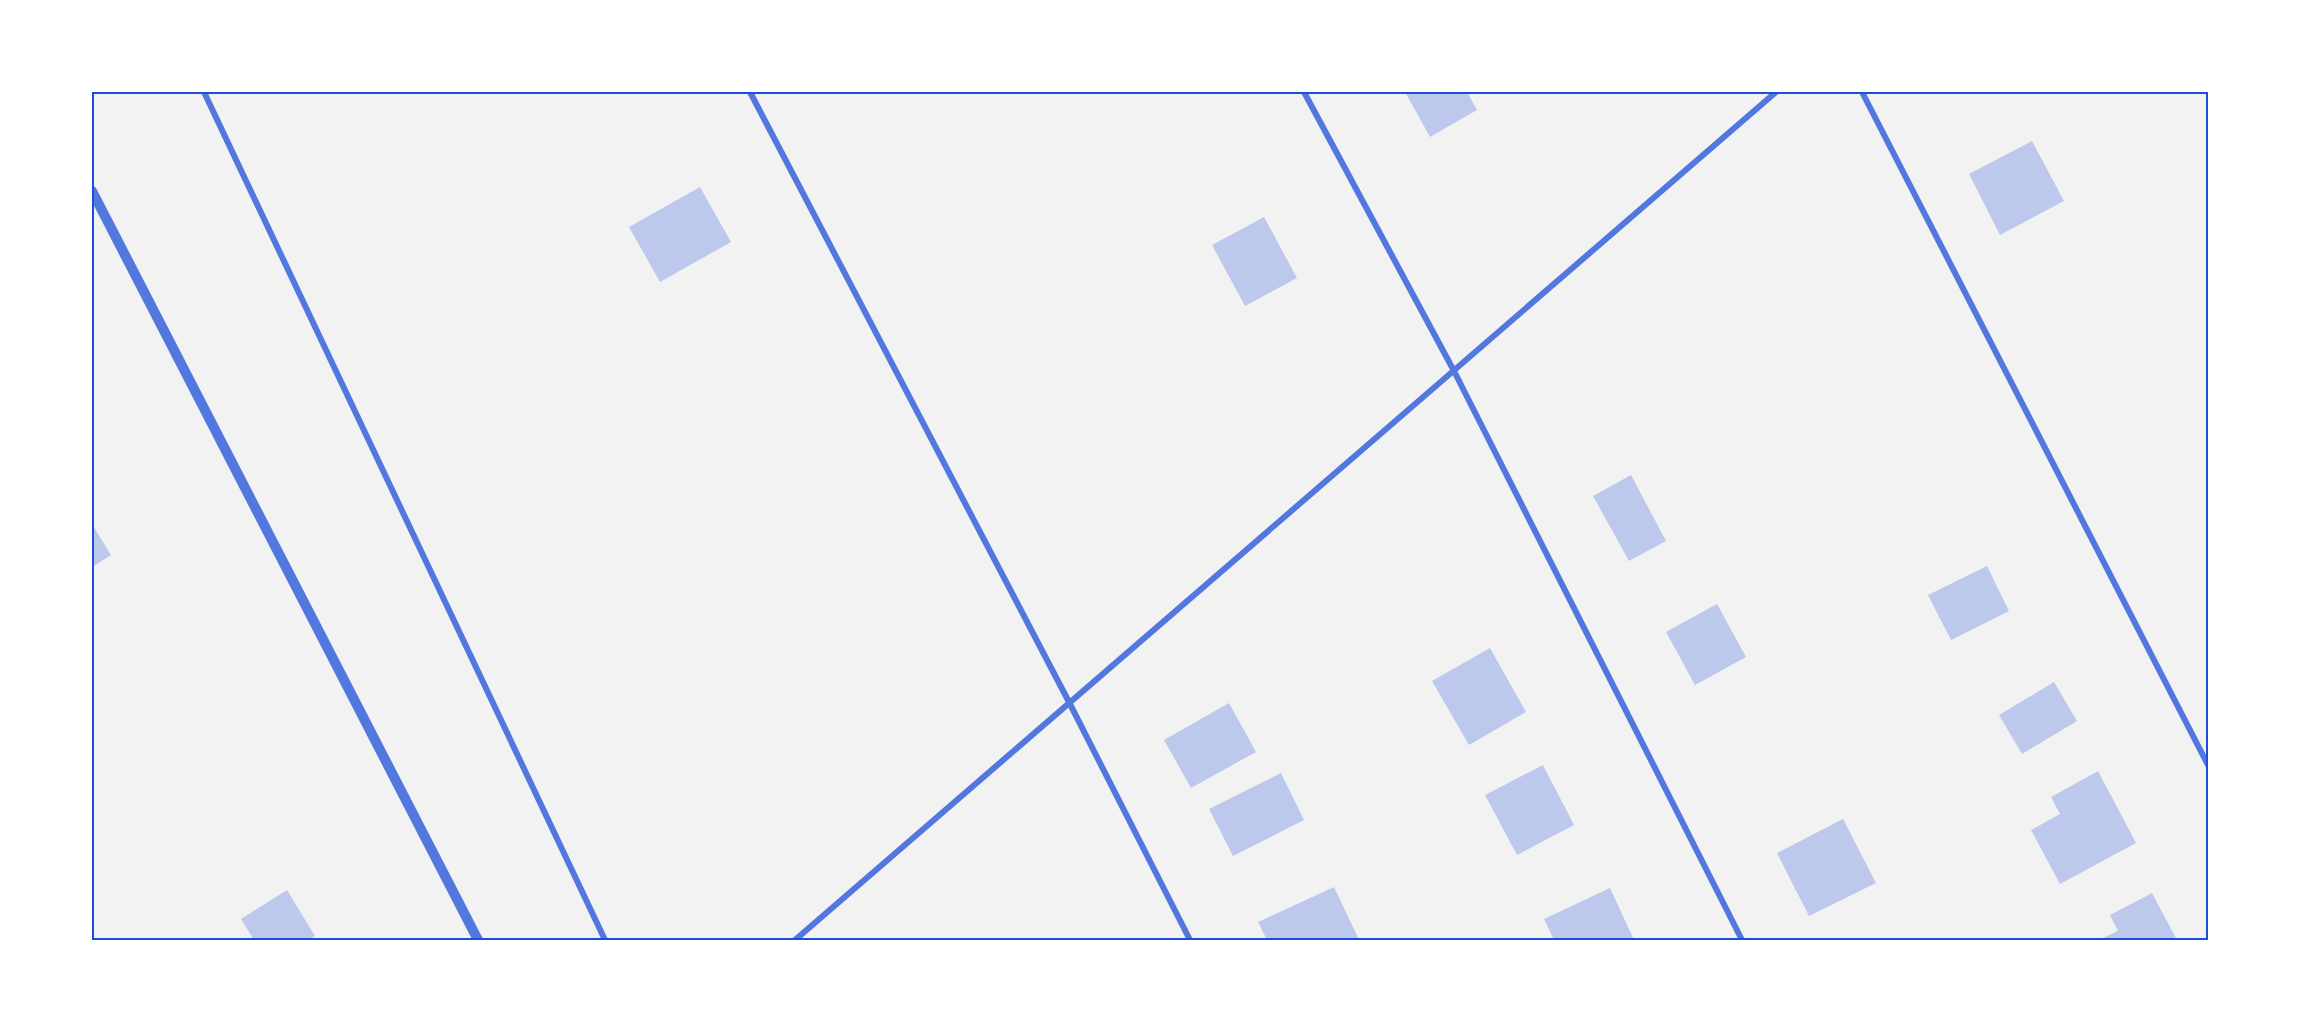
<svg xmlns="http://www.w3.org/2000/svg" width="2300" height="1032" font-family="Montserrat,sans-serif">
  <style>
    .building { fill: #bdc9ec }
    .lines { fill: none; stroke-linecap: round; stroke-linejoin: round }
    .minor { stroke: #5277de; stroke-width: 6 }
    .tertiary { stroke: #5277de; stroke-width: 10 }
    .neatline { fill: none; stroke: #1d4ed8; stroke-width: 2 }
  </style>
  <rect width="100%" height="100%" fill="#f2f2f2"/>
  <path class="building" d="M1405 92H1467L1477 110 1430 137Z
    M2032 141 2064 201 2000 235 1969 174Z
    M700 187 731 242 660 282 629 227Z
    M1264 217 1297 278 1245 306 1212 245Z
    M1631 475 1666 541 1629 561 1593 496Z
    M92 524 111 555 92 567Z
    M1987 566 2009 611 1951 640 1928 595Z
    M1717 604 1746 657 1695 685 1666 632Z
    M1490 648 1526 712 1469 745 1432 681Z
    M2054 682 2077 721 2022 754 1999 715Z
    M1229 703 1256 752 1191 788 1164 740Z
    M1543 765 1574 825 1517 855 1485 795Z
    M2098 771 2136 843 2060 884 2031 830 2060 814 2051 797Z
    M1281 773 1304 820 1233 856 1209 809Z
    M1843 819 1876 883 1809 916 1777 853Z
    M1334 887 1359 940H1267L1258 922Z
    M1610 888 1634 940H1554L1544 919Z
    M287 890 315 936 308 940H254L241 919Z
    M2152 893 2177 940H2099L2118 931 2110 915Z"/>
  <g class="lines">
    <path class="minor" d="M204 92 605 940
      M750 92 1070 704 1190 940
      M1304 92 1454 371 1742 940
      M1862 92 2208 765
      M795 940 1776 92"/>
    <path class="tertiary" d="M92 191 478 940"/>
  </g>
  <rect width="2300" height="1032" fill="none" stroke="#ffffff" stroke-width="186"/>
  <rect x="93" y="93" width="2114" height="846" class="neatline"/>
</svg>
